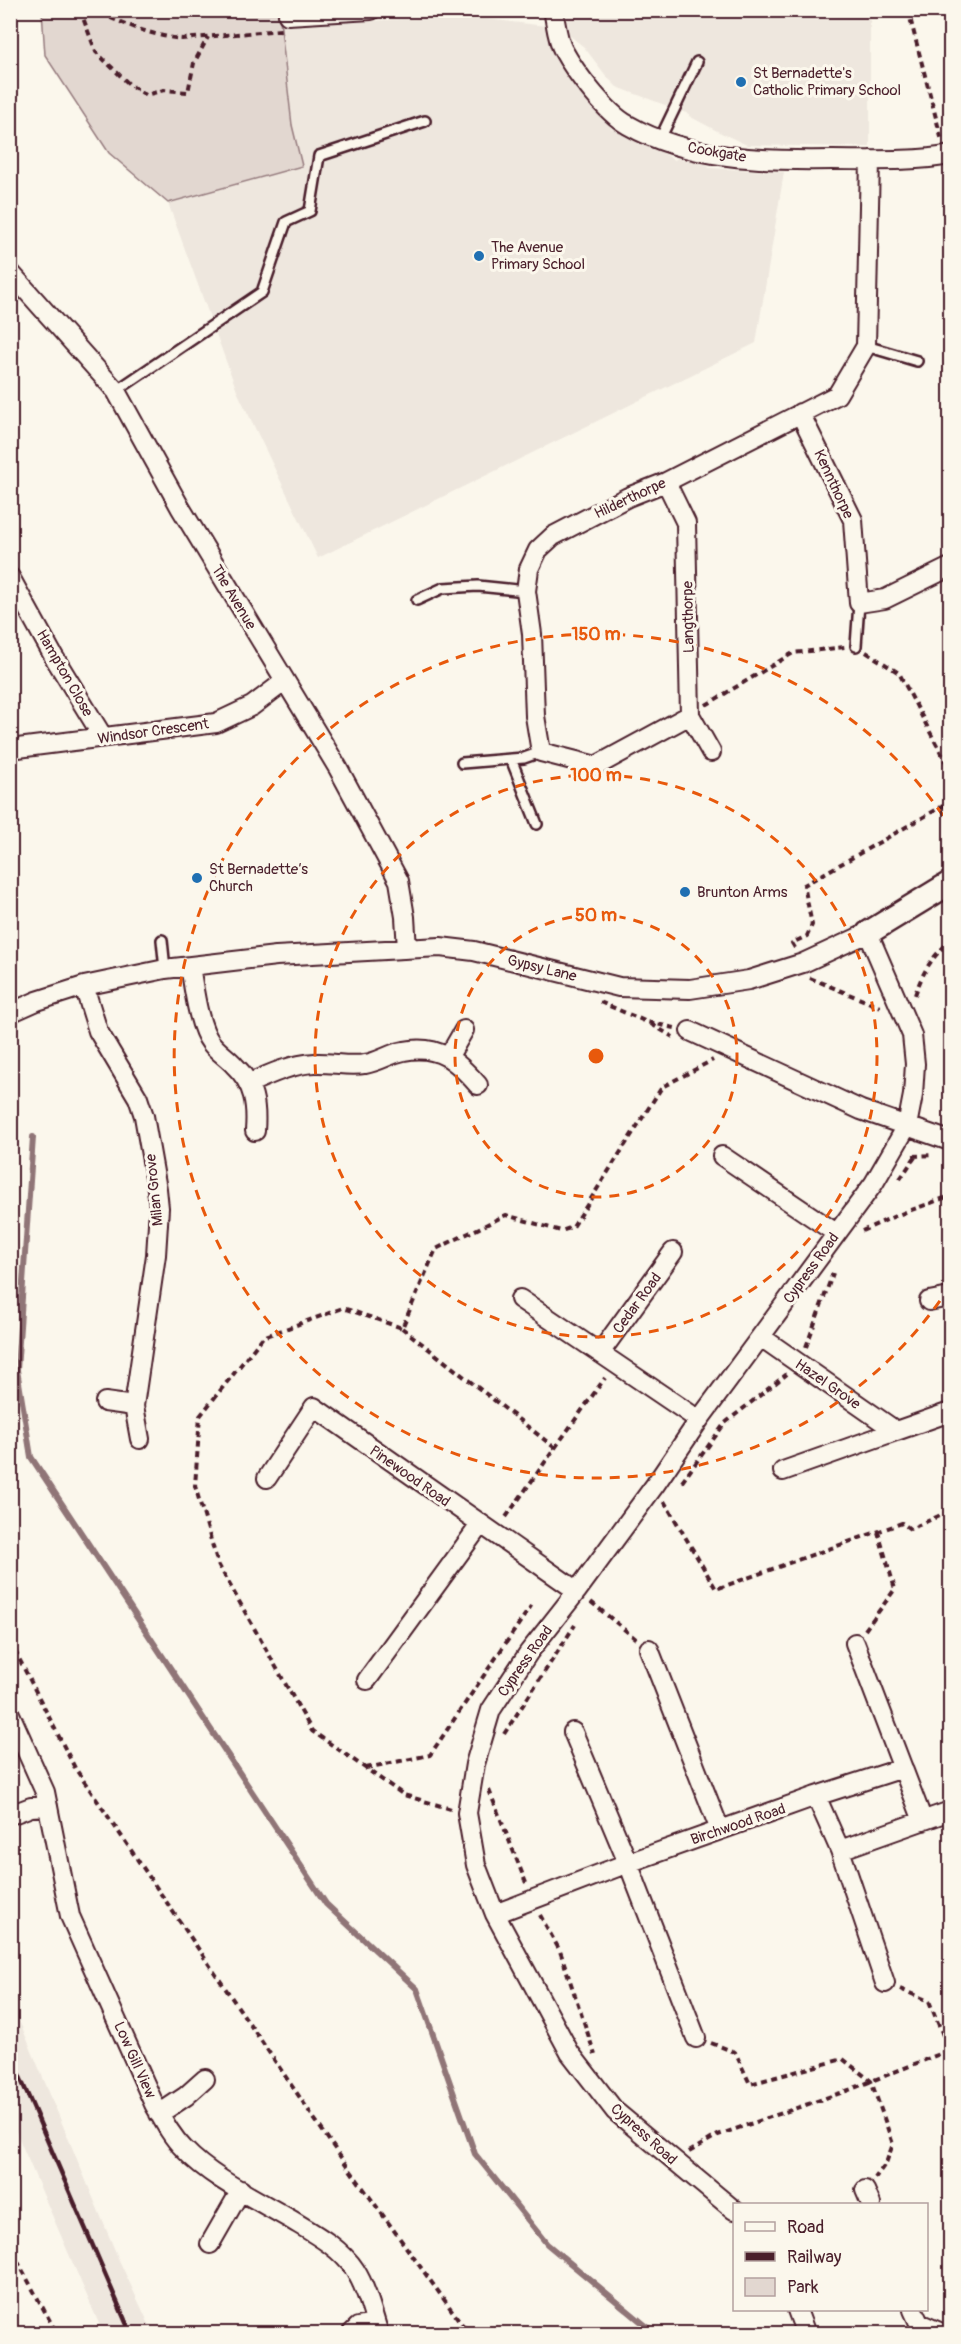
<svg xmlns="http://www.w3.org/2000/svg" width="961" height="2344" font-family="Pangolin,sans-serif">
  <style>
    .built { fill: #eee7de }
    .green { fill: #e2d7d0; stroke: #967b7e; stroke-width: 1.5 }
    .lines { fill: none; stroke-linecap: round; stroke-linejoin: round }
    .stream { stroke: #907477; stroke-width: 6 }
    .service-casing { stroke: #4a1f2b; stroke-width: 14 }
    .minor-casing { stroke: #4a1f2b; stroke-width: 22 }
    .tertiary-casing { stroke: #4a1f2b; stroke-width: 27 }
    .path { stroke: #4a1f2b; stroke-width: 4; stroke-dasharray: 6 4.5; stroke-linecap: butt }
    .service { stroke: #fbf7ec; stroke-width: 9 }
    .minor { stroke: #fbf7ec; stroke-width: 18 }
    .tertiary { stroke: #fbf7ec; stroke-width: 22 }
    .rail { stroke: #4a1f2b; stroke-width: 4.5 }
    .ring { fill: none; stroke: #e8590c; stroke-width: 3; stroke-dasharray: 10 8 }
    .poi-dot { fill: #1f6fb2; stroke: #fbf7ec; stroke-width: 2 }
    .labels { text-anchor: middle; stroke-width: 6; stroke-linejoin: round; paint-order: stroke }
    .poi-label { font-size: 15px; fill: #4a1f2b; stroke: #fbf7ec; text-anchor: start }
    .street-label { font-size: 15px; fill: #4a1f2b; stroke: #fbf7ec }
    .centre { fill: #e8590c; stroke: #fbf7ec; stroke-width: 3 }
    .ring-label { font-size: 18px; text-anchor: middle; font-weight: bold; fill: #e8590c; stroke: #fbf7ec; stroke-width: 6; stroke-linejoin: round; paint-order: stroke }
  </style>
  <rect width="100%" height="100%" fill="#fbf7ec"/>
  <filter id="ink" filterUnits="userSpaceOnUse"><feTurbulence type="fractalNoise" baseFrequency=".0167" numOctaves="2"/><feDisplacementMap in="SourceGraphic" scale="12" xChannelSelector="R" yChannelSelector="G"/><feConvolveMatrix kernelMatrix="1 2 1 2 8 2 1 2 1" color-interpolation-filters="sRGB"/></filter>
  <g filter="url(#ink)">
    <path class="built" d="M566 11H870V147L747 145 719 132 689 116V114L617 87 607 77 584 47 569 35Z
      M438 17 478 18 546 26 555 48 612 129 615 125 675 160 677 158 708 165 709 168 784 172 756 343 318 558 237 391 168 203 302 166 292 125 281 26Z
      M11 2001 119 2260 153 2333H103L11 2120Z"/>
    <path class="green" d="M42 11H279L292 125 302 166 168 203 109 153 45 55Z"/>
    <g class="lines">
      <path class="stream" d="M33 1137 17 1370 31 1457 326 1904 417 1989 475 2154 547 2244 656 2334"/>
      <g class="service-casing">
        <path id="service" d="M660 139 697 62
          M866 346 917 361
          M116 391 262 292 286 222 310 211 319 156 425 121
          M417 600 443 588 478 586 526 591
          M856 646 859 603
          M511 759 537 824
          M462 763 524 758 541 752
          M162 940 165 969"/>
      </g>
      <g class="minor-casing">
        <path id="minor" d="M553 10C556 23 557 39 563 50 575 72 606 113 628 125 689 160 765 161 832 160 868 160 916 162 950 155
          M288 15 371 10
          M10 272 116 391 180 507 338 768 399 881 405 917 407 949
          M800 413 853 520 859 603 885 599 950 567
          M666 482 686 523 690 715 711 752
          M10 577 54 657 103 737
          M690 715 596 766 541 752 535 716 532 634 526 591 529 569 538 550 553 536 628 497 666 482 837 395 866 346 870 160
          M10 749 216 723 252 706 285 681
          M190 966C194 988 198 1026 211 1043 218 1052 228 1058 235 1066 254 1084 257 1105 255 1131
          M84 986 98 1031 138 1098 144 1116 157 1189 159 1208 156 1255 134 1406 140 1439
          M10 1013 37 1001 84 986 165 969 276 956 440 947 474 951 619 987 690 989 749 980 803 963 868 933 912 1035 915 1064 913 1095 907 1126 874 1183 699 1420 655 1485 577 1591 529 1652 491 1710 475 1764 467 1813 476 1865 495 1914 570 2053 615 2111 734 2210
          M690 1031 861 1110 950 1141
          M449 1056 464 1030
          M250 1083C270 1074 292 1064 315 1063 331 1062 349 1067 365 1064 379 1062 391 1053 404 1051 439 1044 457 1061 478 1085
          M722 1156 836 1233
          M673 1252 600 1353 699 1420
          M520 1299 600 1353
          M929 1301 950 1297
          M761 1337 896 1431 950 1412
          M105 1402 134 1406
          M783 1471 896 1431
          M267 1478 314 1407 577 1591
          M855 1643 923 1821
          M649 1649 720 1830
          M367 1680 480 1525
          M10 1714 45 1792 70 1916 154 2104C163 2120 171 2136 184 2149 211 2178 256 2199 290 2219 313 2233 340 2247 355 2270 367 2289 372 2312 379 2334
          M573 1732 628 1863 696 2038
          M816 1796 903 1768
          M10 1815 31 1807 48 1806
          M840 1850 885 1983
          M495 1914 628 1863 816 1796 840 1850 950 1811
          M159 2114 186 2096 205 2079
          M865 2190 871 2204
          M210 2244 241 2190
          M797 2310 806 2334
          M913 2310 919 2323 944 2334
          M351 2334 358 2327 376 2324"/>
      </g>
      <g class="tertiary-casing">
        <path id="tertiary" d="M868 933 950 883"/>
      </g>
      <path class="path" d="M80 10 96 52 130 85 146 95 164 90 188 92 194 63 208 37
        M91 10C121 22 150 36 182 39L281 30
        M908 10 942 141
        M866 652 899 673 950 770
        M706 705 793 653 845 647
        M795 948 792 943 807 936 812 925 804 885 950 802
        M810 978 880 1007
        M915 995C922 974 932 955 950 942
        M600 1002 647 1022 675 1028
        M651 1024 673 1037
        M913 1156 932 1155
        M900 1179 915 1157
        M862 1231 895 1216 950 1196
        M402 1328 555 1448 504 1520
        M806 1347 833 1273
        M555 1448 605 1378
        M682 1482 725 1423 787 1374
        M664 1501 716 1589 902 1523 910 1529 950 1511
        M591 1602 636 1639
        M865 1630 895 1589 878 1532
        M10 1641 75 1768 337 2152 464 2327 471 2334
        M504 1734 575 1625
        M366 1768 430 1755 531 1606
        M489 1790 526 1883
        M451 1809 404 1795 312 1731 218 1564 195 1486 200 1416 263 1337 343 1308 402 1328 436 1249 506 1215 561 1231 573 1227 662 1087 713 1060
        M540 1915 560 1951 595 2055
        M900 1989 929 2001 949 2050
        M711 2043 735 2052 750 2084 843 2059 871 2081 893 2144 886 2163 875 2178
        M689 2152 718 2135 849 2090 950 2050
        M10 2253 18 2262 57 2334"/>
      <use href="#service" class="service"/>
      <use href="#minor" class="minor"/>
      <use href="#tertiary" class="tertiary"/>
      <path class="rail" d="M10 2054 131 2334"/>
    </g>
  </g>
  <g class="ring">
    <circle cx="596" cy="1056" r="141"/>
    <circle cx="596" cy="1056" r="281"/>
    <path d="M950 1286A422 422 0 1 1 950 826"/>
  </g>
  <g class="poi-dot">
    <circle cx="741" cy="82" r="6"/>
    <circle cx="479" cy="256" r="6"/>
    <circle cx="197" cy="878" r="6"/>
    <circle cx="685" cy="892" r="6"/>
  </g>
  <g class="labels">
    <g class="poi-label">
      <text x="753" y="78">St Bernadette's<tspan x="753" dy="17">Catholic Primary School</tspan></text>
      <text x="491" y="252">The Avenue<tspan x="491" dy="17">Primary School</tspan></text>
      <text x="209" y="874">St Bernadette’s<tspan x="209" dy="17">Church</tspan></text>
      <text x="697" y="897">Brunton Arms</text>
    </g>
    <g class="street-label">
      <text transform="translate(717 152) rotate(10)" y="5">Cookgate</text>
      <text transform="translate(834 484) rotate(65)" y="5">Kennthorpe</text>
      <text transform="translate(630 498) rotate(-25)" y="5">Hilderthorpe</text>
      <text transform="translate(234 597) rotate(59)" y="5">The Avenue</text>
      <text transform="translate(688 617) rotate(-91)" y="5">Langthorpe</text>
      <text transform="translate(65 673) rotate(60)" y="5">Hampton Close</text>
      <text transform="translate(153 731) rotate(-8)" y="5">Windsor Crescent</text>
      <text transform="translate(542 968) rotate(14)" y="5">Gypsy Lane</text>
      <text transform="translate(154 1190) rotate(-96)" y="5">Milan Grove</text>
      <text transform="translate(811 1268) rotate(-54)" y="5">Cypress Road</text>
      <text transform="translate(637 1303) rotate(-54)" y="5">Cedar Road</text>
      <text transform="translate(828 1384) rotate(35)" y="5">Hazel Grove</text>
      <text transform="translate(410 1476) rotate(35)" y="5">Pinewood Road</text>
      <text transform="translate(525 1661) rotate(-55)" y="5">Cypress Road</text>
      <text transform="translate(738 1824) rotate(-19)" y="5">Birchwood Road</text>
      <text transform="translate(135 2060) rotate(66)" y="5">Low Gill View</text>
      <text transform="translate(644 2134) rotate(42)" y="5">Cypress Road</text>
    </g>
  </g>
  <circle cx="596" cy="1056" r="9" class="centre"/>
  <g class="ring-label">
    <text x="596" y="640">150 m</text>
    <text x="596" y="781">100 m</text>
    <text x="596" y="921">50 m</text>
  </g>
  <rect width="961" height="2344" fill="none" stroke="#fbf7ec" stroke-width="36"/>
  <rect x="18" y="18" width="925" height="2308" fill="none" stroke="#4a1f2b" stroke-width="2" filter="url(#ink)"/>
  <rect x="733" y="2203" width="195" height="108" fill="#fbf7ec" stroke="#b4a19f" stroke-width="1.5"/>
  <rect x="745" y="2222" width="30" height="9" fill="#fbf7ec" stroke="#b4a19f" stroke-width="1.5"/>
  <text x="787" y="2233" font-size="18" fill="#4a1f2b">Road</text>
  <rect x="745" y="2252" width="30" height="9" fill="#4a1f2b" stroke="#b4a19f" stroke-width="1.5"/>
  <text x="787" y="2263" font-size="18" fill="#4a1f2b">Railway</text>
  <rect x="745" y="2278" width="30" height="18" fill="#e2d7d0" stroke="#b4a19f" stroke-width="1.5"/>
  <text x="787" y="2293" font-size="18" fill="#4a1f2b">Park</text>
</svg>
